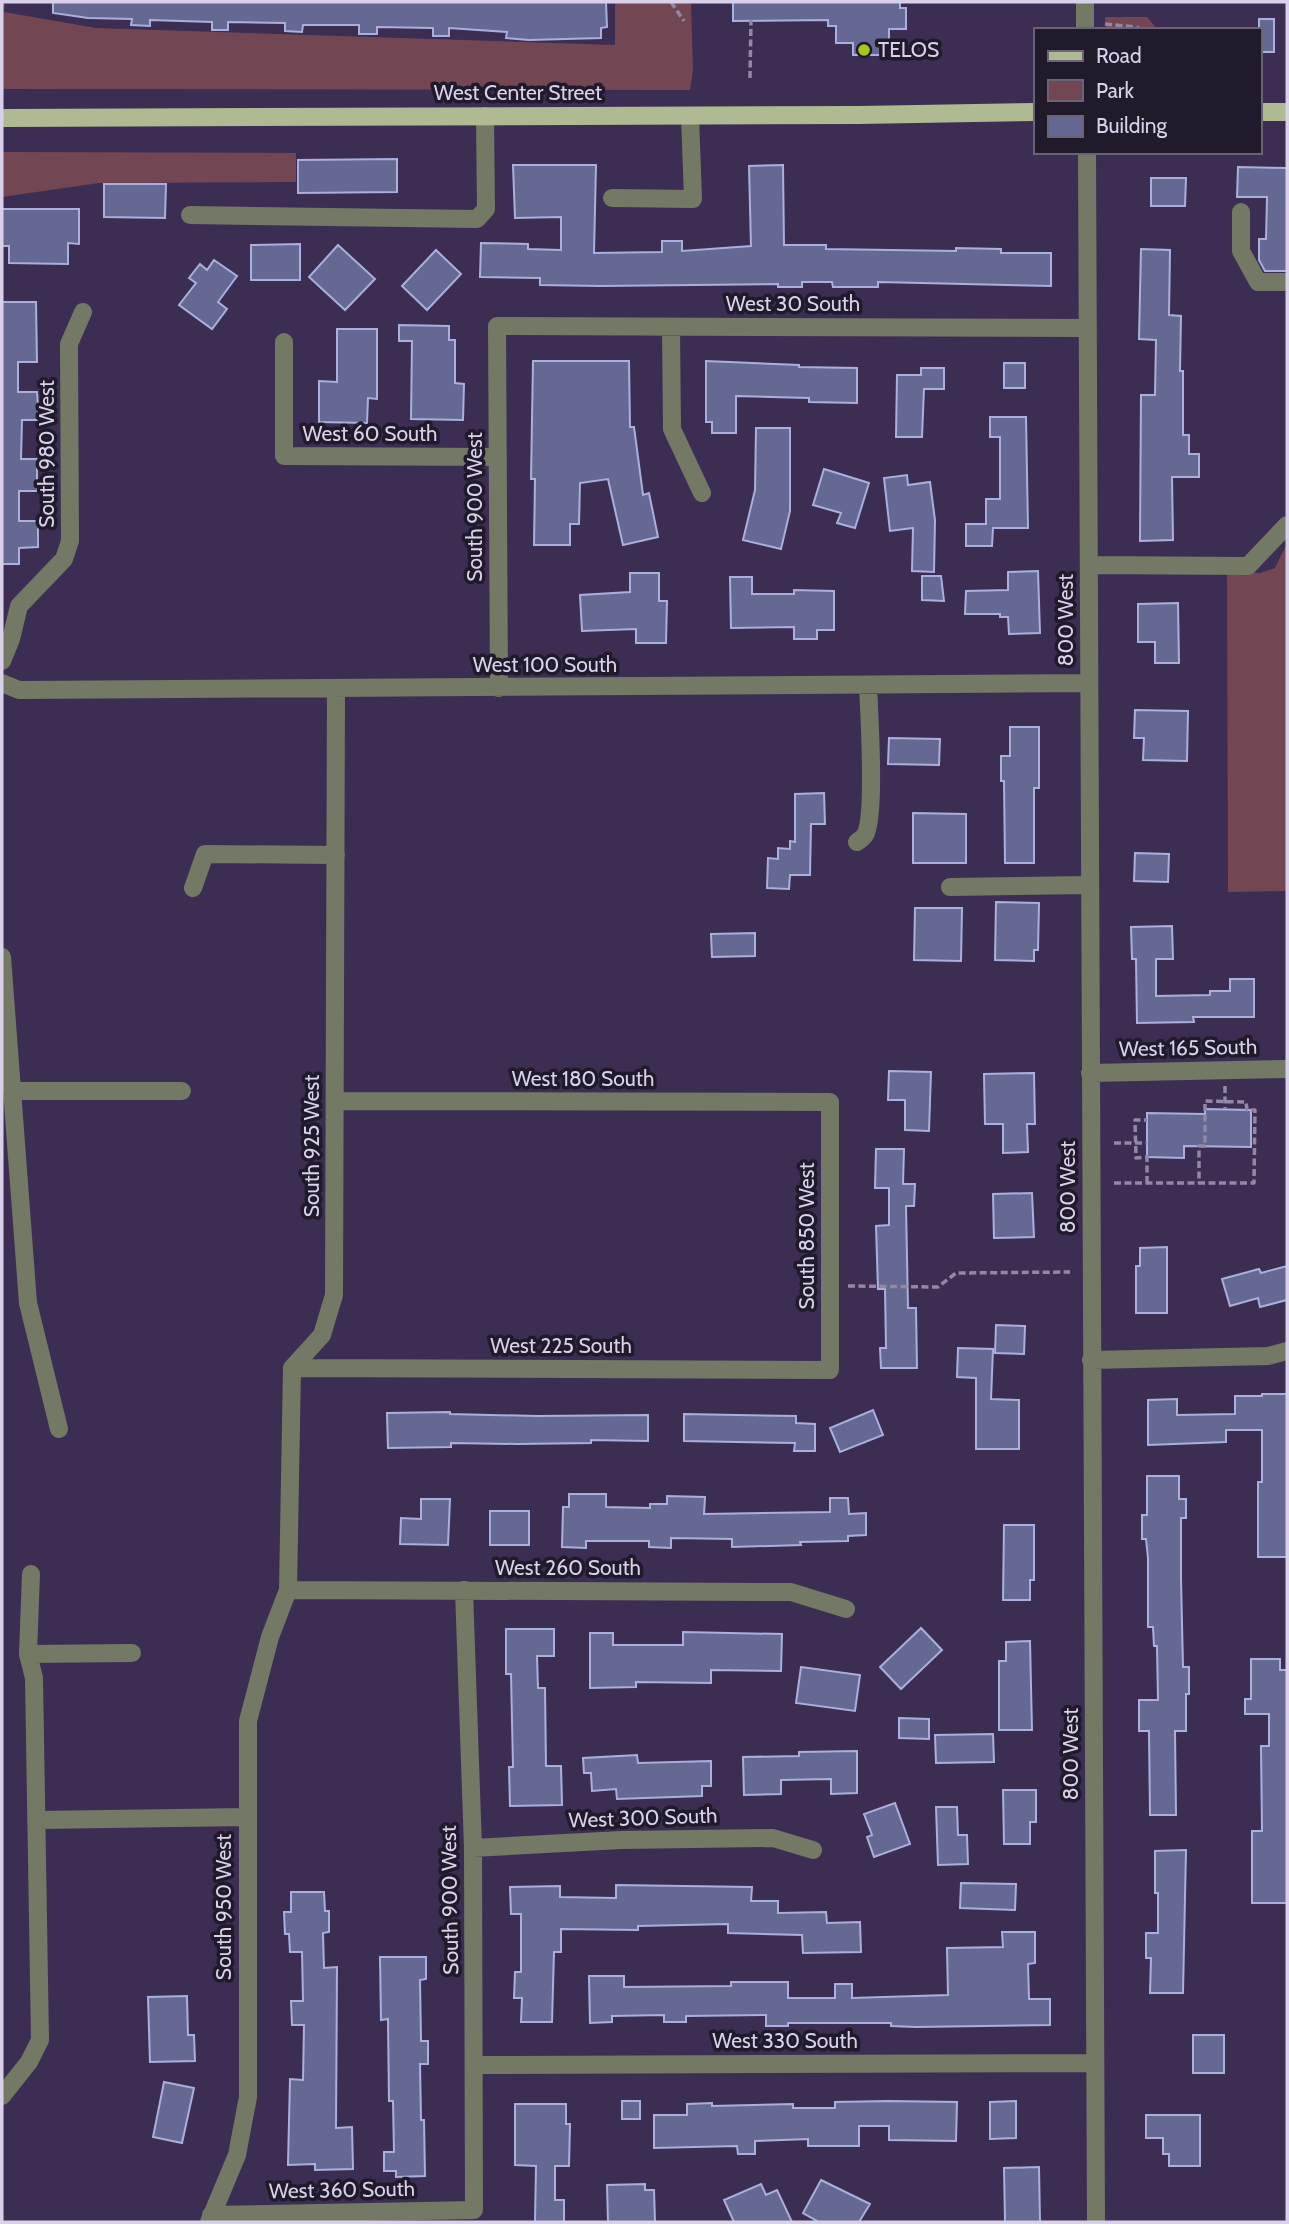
<svg xmlns="http://www.w3.org/2000/svg" width="1289" height="2224" font-family="Cabin,sans-serif">
  <style>
    .green { fill: #734653 }
    .building { fill: #646892; stroke: #aaafdd; stroke-width: 2 }
    .lines { fill: none; stroke-linecap: round; stroke-linejoin: round }
    .path { stroke: #9287a5; stroke-width: 3.5; stroke-dasharray: 7 3.5; stroke-linecap: butt }
    .minor { stroke: #737965; stroke-width: 18 }
    .major { stroke: #afba92; stroke-width: 18 }
    .poi-dot { fill: #a8c71c; stroke: #201a2b; stroke-width: 2.5 }
    .labels { text-anchor: middle; stroke-width: 7; stroke-linejoin: round; paint-order: stroke }
    .poi-label { font-size: 21px; fill: #d9d1e9; stroke: #201a2b; text-anchor: start }
    .street-label { font-size: 21px; fill: #d9d1e9; stroke: #201a2b }
  </style>
  <rect width="100%" height="100%" fill="#3c2e53"/>
  <path class="green" d="M2 2H5L4 12 96 28 615 45V2H691L693 71 690 90 2 89Z
    M1105 17H1147L1158 30H1106Z
    M2 152 296 153V182L99 183 2 197Z
    M1287 543V891L1228 892 1227 572 1260 573 1275 568Z"/>
  <path class="building" d="M53 2H606L607 27 601 28V38L529 40 506 38 507 32 449 28V36H433V28L377 27V34H359V25H303L302 32 285 31V23L228 22V30H212V22L150 20V26L131 25 132 19 88 18 53 13Z
    M733 2H900V8H906V29H889V55H853V43H836V26H828V20L733 21Z
    M1259 19H1274V52H1259Z
    M397 159V192L298 193V160Z
    M513 165H596L594 253 662 252V241H682V251L751 246 749 166 783 165 784 245H826V249L956 251V248L1001 249V253H1051V286L878 282V287H833L832 282H802V287H778V284L600 286 540 285V278L480 277 481 243 528 244V249L561 250V217L515 218Z
    M1238 167 1287 168V271H1265L1259 260V239H1266L1267 197H1237Z
    M1151 178H1186L1185 206H1151Z
    M104 184H166L165 218 104 217Z
    M2 209H79V244L68 243V264L9 263V246H2Z
    M300 244V280H251V245Z
    M338 245 375 279 345 310 309 277Z
    M1141 249 1170 250 1169 315 1181 316 1180 371H1183V435H1189V454H1199V477H1172L1173 540 1140 541 1141 395H1155L1156 340 1139 339Z
    M436 250 461 274 427 310 402 286Z
    M214 260 237 276 218 302 227 309 212 329 179 305 196 283 189 278 200 264 207 270Z
    M2 302H36L37 362H18V392H37L39 420H22L21 459H37V491H19V521H38V547L19 548V564H2Z
    M399 325 449 326V340H455V383L464 384 463 420 411 419 412 341H399Z
    M337 329H377V399L368 398 367 423 319 422V381L337 382Z
    M533 361H629L630 427H634L643 495 649 493 658 537 623 545 608 479 580 483 579 524H570V545H534L535 479H531Z
    M706 361 799 365V367L857 368V403L809 402V398L736 396V433H712V422H706Z
    M1004 363H1025V388H1004Z
    M921 368H944V389H924L922 437H896L897 375H921Z
    M990 417H1026L1028 528H993L992 546H966V524H986V499H1000V437H990Z
    M756 428H790V511L781 549 743 540 755 490Z
    M824 469 869 483 855 528 837 523 841 513 813 505Z
    M907 475 908 485 930 482 935 520 934 572 912 571 913 528 890 531 884 478Z
    M1038 571 1040 633 1009 634 1008 617H1000V614H965L966 591 1008 590V572Z
    M630 573H659V601H667L666 643H636V629L582 631 580 595 630 592Z
    M922 576H941L944 601 922 600Z
    M730 577H752V594H794V590L834 591V630H817V639H794V627L731 628Z
    M1178 603 1179 663H1155V642H1138V604Z
    M1135 710 1188 711 1187 761 1143 760 1144 738H1134Z
    M1010 727H1039V788H1034V863H1005L1004 781H1001V756H1010Z
    M889 738 940 739 939 765 888 764Z
    M824 793 825 824H811L810 875H790L789 889 767 888 768 858 778 859V848L790 849V841L795 842V794Z
    M913 813 966 814V863H913Z
    M1135 853 1169 854 1168 882 1134 881Z
    M996 902 1039 903 1038 950H1034V961L995 960Z
    M915 908H962L961 961 914 960Z
    M1172 926 1173 959H1156V996L1210 995V991H1230V979H1254V1017H1193L1194 1022 1137 1023 1136 959H1132L1131 927Z
    M755 933V956L712 957 711 934Z
    M889 1071 931 1072 929 1131 905 1130V1100H888Z
    M1034 1073 1035 1124H1027L1028 1152 1003 1153V1124H985L984 1074Z
    M1205 1109 1251 1110V1147L1184 1146V1158L1147 1157V1113L1205 1114Z
    M876 1149H904L903 1184H915L914 1206H906L908 1308H916L917 1368H881L880 1348H886L885 1289H878L876 1226 889 1225V1188H875Z
    M1032 1193 1034 1237 994 1238 993 1194Z
    M1167 1247V1313H1136V1266H1140V1248Z
    M1287 1266V1300L1260 1307 1258 1298 1230 1306 1222 1279 1259 1269 1261 1273Z
    M996 1325 1025 1326 1024 1354 995 1353Z
    M958 1348 993 1349 991 1399 1019 1400V1449H976V1378L957 1377Z
    M1262 1394H1287V1557H1258V1482H1262V1430H1226V1442L1148 1445V1400L1177 1399V1415L1235 1414V1396H1262Z
    M873 1410 883 1435 840 1452 830 1428Z
    M450 1412V1414L537 1416 648 1415V1441L591 1440V1443L517 1444 451 1443V1447L388 1448 387 1413Z
    M684 1414 796 1416V1423L815 1424V1451H794L795 1443 684 1441Z
    M1147 1476H1179V1499H1186V1518H1181V1579L1183 1667H1189V1694H1186V1731H1175L1176 1815H1150L1149 1731H1139V1700H1158L1157 1646H1154L1153 1627H1148V1558L1146 1539H1142V1515H1147Z
    M569 1494H606V1507L650 1508V1504H667V1496L705 1497 704 1514 830 1512V1498H848L849 1514 866 1513V1535L848 1536V1541L800 1542 801 1545 732 1547V1539L671 1538V1548L649 1547V1541H586V1548L562 1547 563 1507H569Z
    M421 1499H450L448 1545 400 1544 401 1518 421 1519Z
    M490 1511H529V1545H490Z
    M1004 1525H1034V1580H1030V1600H1003Z
    M921 1628 942 1650 901 1689 880 1667Z
    M506 1629H554V1656H537L538 1688H545L546 1766H561L562 1805 510 1806 509 1767H513L511 1674H506Z
    M683 1632 782 1634 781 1671 711 1670V1683L636 1682V1687L590 1688V1633H613V1645H683Z
    M1030 1641 1032 1730H999V1661H1006V1642Z
    M1251 1659H1280V1670H1287V1903H1252V1831H1262L1261 1746H1269V1714H1245V1699H1251Z
    M801 1667 860 1675 855 1711 796 1703Z
    M899 1718 929 1719V1739L899 1738Z
    M993 1734 994 1762 936 1763 935 1735Z
    M857 1751V1793L831 1794V1779L781 1780V1794L744 1795 743 1757 799 1756V1752Z
    M637 1755 638 1763 711 1761V1786H702V1796L617 1799 616 1789 592 1791 591 1773H584L583 1758Z
    M1003 1790H1036V1822H1030V1844H1004Z
    M895 1803 910 1844 874 1857 867 1837 872 1835 864 1814Z
    M936 1807H957L958 1835H967L968 1864 938 1865Z
    M1186 1850 1183 1993H1150L1151 1958H1146V1933H1158V1893H1155V1851Z
    M961 1883 1016 1884 1015 1910 960 1908Z
    M616 1885 752 1887 751 1901H778V1913L826 1912 827 1923 860 1922 861 1952 803 1953 802 1935 728 1933V1924L638 1926V1930L561 1929V1952H554L552 2022H521L522 1998H514L515 1972H521V1914H511L510 1887 560 1886V1897L616 1898Z
    M291 1892H324L325 1911H329V1932L323 1933 324 1968 337 1967 336 2128 352 2127 353 2169 315 2170V2164L288 2165 290 2079 303 2080 304 2025H292L291 2001H303L302 1952H290L289 1934H285L284 1912H291Z
    M1002 1932H1035V1963L1028 1964 1029 1999H1050V2025L916 2027 891 2026V2023H788V2026H766V2015L686 2016V2022H664V2015L612 2016V2022L590 2023 589 1976H624V1987L731 1986V1982H788V1998H835V1984H852V1998L948 1995 947 1948 1003 1947Z
    M380 1957H426V1979L420 1980 421 2041H428V2064H420L421 2120H424L425 2176 396 2177V2171H384V2152H394L393 2101H389L388 2019 381 2020Z
    M187 1996 188 2035H194L195 2061 150 2062 148 1997Z
    M1193 2035H1224V2073H1193Z
    M164 2082 194 2088 182 2143 153 2137Z
    M622 2101H640V2119H622Z
    M889 2101 957 2102 956 2141 889 2140V2126H859V2146H808V2139L755 2141V2154H738L737 2146 654 2148V2115H687V2104L712 2103V2106L793 2104V2108H835V2102Z
    M1016 2101V2138L990 2139V2102Z
    M515 2104H566V2124H570L569 2166H555V2200H564V2222H535L536 2166 515 2165Z
    M1146 2115H1200V2166H1169V2154H1163V2138H1146Z
    M1039 2167 1040 2222H1005L1004 2168Z
    M821 2180 870 2204 859 2222H819L803 2213Z
    M645 2184V2190H654L655 2222H608L607 2185Z
    M761 2184 766 2195 777 2190 792 2222H734L724 2200Z"/>
  <g class="lines">
    <path class="path" d="M671 2 684 21
      M1105 24 1136 27 1142 30
      M750 78 751 20
      M1225 1086V1109
      M1114 1143H1147
      M1114 1183H1254L1255 1110H1247L1246 1102 1205 1101V1146H1199V1183
      M1147 1183V1157L1136 1158 1135 1120H1147
      M848 1286 938 1287 956 1273 1070 1272"/>
    <path class="minor" d="M1085 2V30
      M1087 152 1096 2222
      M612 198 693 199 690 116
      M1241 212V251L1258 282H1287
      M190 215 477 219 486 209 485 116
      M671 327 672 429 702 493
      M284 342V456L497 457
      M1089 565 1248 566 1287 525
      M2 661 11 639 19 606 64 559 70 541 69 344 83 312
      M2 683 19 690 1089 683
      M499 688 497 326 1088 328
      M857 842C860 840 863 838 865 835 876 816 869 712 868 685
      M950 887 1089 885
      M193 888 205 854 336 855
      M2 957 28 1303 59 1429
      M1090 1073 1287 1069
      M12 1091H182
      M1091 1360 1268 1356 1287 1351
      M292 1368 830 1370V1102L335 1101
      M288 1590 791 1592 846 1609
      M28 1654 132 1653
      M38 1820 246 1817
      M473 1848 621 1840 773 1838 813 1850
      M475 2065 1095 2063
      M2 2096 29 2062 40 2040 34 1678 28 1654 31 1574
      M211 2215 474 2210 473 1848 464 1590
      M209 2222 237 2155 248 2097V1721L270 1637 288 1590 292 1368 322 1335 334 1295 336 688"/>
    <path class="major" d="M1259 112H1287
      M2 118 859 115 1035 112"/>
  </g>
  <circle class="poi-dot" cx="864" cy="50" r="7"/>
  <g class="labels">
    <g class="poi-label">
      <text x="878" y="57">TELOS</text>
    </g>
    <g class="street-label">
      <text x="518" y="100">West Center Street</text>
      <text x="793" y="311">West 30 South</text>
      <text x="370" y="441">West 60 South</text>
      <text transform="translate(47 454) rotate(-90)" y="7">South 980 West</text>
      <text transform="translate(475 507) rotate(-90)" y="7">South 900 West</text>
      <text transform="translate(1066 620) rotate(-90)" y="7">800 West</text>
      <text x="545" y="672">West 100 South</text>
      <text transform="translate(1188 1048) rotate(-1)" y="7">West 165 South</text>
      <text x="583" y="1086">West 180 South</text>
      <text transform="translate(312 1146) rotate(-90)" y="7">South 925 West</text>
      <text transform="translate(1068 1187) rotate(-90)" y="7">800 West</text>
      <text transform="translate(807 1236) rotate(-90)" y="7">South 850 West</text>
      <text x="561" y="1353">West 225 South</text>
      <text x="568" y="1575">West 260 South</text>
      <text transform="translate(1071 1754) rotate(-90)" y="7">800 West</text>
      <text transform="translate(643 1818) rotate(-2)" y="7">West 300 South</text>
      <text transform="translate(450 1900) rotate(-91)" y="7">South 900 West</text>
      <text transform="translate(224 1907) rotate(-90)" y="7">South 950 West</text>
      <text x="785" y="2048">West 330 South</text>
      <text transform="translate(342 2190) rotate(-1)" y="7">West 360 South</text>
    </g>
  </g>
  <rect width="1289" height="2224" fill="none" stroke="#d9d1e9" stroke-width="7"/>
  <rect x="1034" y="28" width="228" height="126" fill="#201a2b" stroke="#6a6377" stroke-width="2"/>
  <rect x="1048" y="51" width="35" height="10" fill="#afba92" stroke="#6a6377" stroke-width="2"/>
  <text x="1096" y="63" font-size="21" fill="#d9d1e9">Road</text>
  <rect x="1048" y="80" width="35" height="21" fill="#734653" stroke="#6a6377" stroke-width="2"/>
  <text x="1096" y="98" font-size="21" fill="#d9d1e9">Park</text>
  <rect x="1048" y="116" width="35" height="21" fill="#646892" stroke="#6a6377" stroke-width="2"/>
  <text x="1096" y="133" font-size="21" fill="#d9d1e9">Building</text>
</svg>
